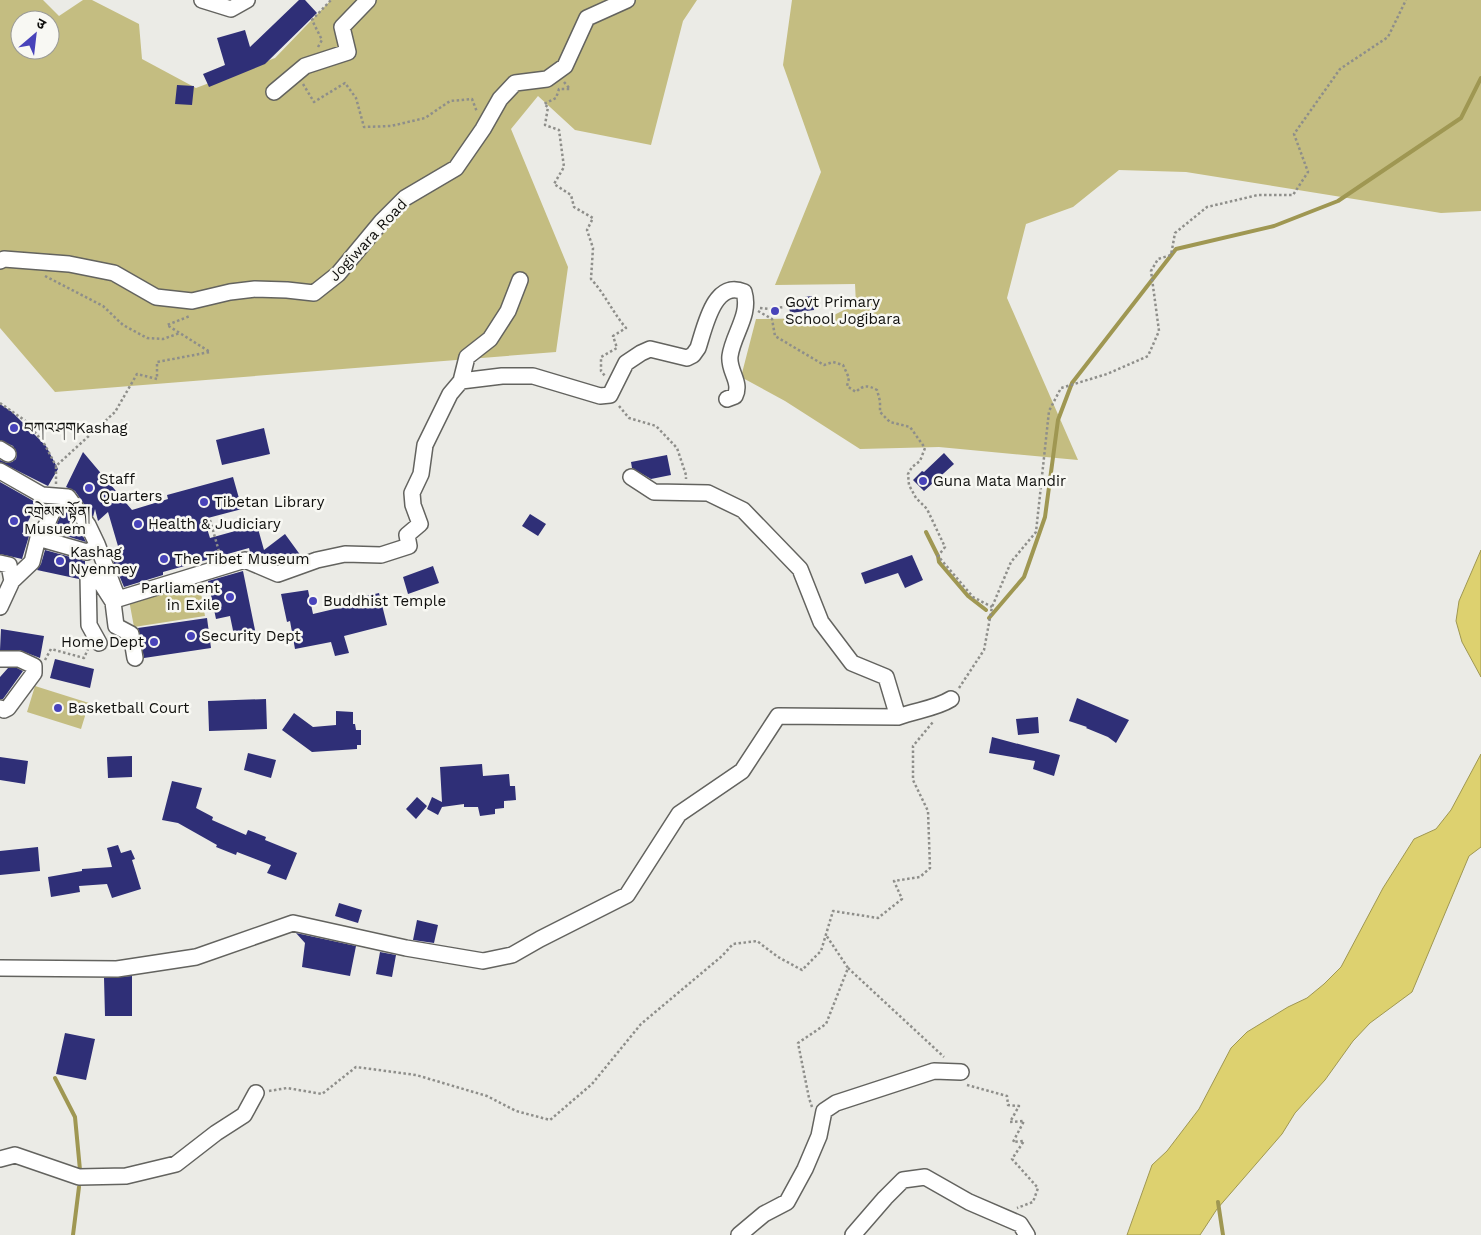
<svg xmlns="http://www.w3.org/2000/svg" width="1481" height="1235" font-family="'Work Sans','Noto Sans Devanagari','Noto Serif Tibetan',sans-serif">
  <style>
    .green { fill: #c4bd81; fill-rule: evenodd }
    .water { fill: #ddd16f; stroke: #9f9752 }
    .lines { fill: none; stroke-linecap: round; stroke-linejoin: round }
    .stream { stroke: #9f9752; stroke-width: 4 }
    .building { fill: #2f2f77 }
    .minor-casing { stroke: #63635f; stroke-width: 18 }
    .path { stroke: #8e8e8a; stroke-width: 2.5; stroke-dasharray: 2.5 2.5; stroke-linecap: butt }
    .minor { stroke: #fff; stroke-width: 15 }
    .poi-dot { fill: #4843ba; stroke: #f8f8f3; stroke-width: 2 }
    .labels { text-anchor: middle; stroke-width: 5; stroke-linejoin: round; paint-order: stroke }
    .street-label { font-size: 15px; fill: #0f0f0d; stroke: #f8f8f3 }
    .poi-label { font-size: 15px; fill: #0f0f0d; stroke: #f8f8f3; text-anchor: start }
  </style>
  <rect width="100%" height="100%" fill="#ebebe6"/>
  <path class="green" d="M0 0H43L59 16 83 0H92L139 24 142 59 196 88 275 58 331 0H697L683 21 651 145 575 130 538 96 511 129 568 267 556 352 55 392 0 328ZM20 20H50V50H20Z
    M792 0H1481V211L1441 213 1186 172 1119 170 1073 207 1026 224 1007 298 1078 460 939 447 860 449 785 401 741 377 756 319 828 318 856 304 855 284 775 285 821 172 783 65Z
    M199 582 205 616 134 627 129 600Z
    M35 686 89 703 81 729 27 712Z"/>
  <path class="water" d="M1481 550V677L1462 642 1456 621 1459 601Z
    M1481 754V847L1469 856 1412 992 1370 1023 1353 1041 1325 1080 1295 1113 1282 1134 1217 1209 1200 1235H1127L1152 1165 1167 1151 1199 1109 1231 1048 1247 1032 1288 1007 1307 998 1324 984 1341 967 1383 888 1414 839 1436 829 1451 810Z"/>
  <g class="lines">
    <path class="stream" d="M926 532 938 556 939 562 968 596 986 610
      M989 618 1024 577 1045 517 1058 420 1072 383 1176 249 1274 226 1338 201 1461 118 1481 78
      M55 1078 75 1117 80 1170
      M1218 1202 1223 1235
      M73 1235 79 1187"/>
  </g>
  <path class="building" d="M299 0H305L317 13 265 64 209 87 203 74 225 65 217 38 245 30 250 47Z
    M177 85 194 86 192 105 175 104Z
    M812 296 814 310 790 313 788 299Z
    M0 404 12 412 46 446 58 469 48 486 0 462V460L7 463 12 462 16 459 17 454 13 446 0 440Z
    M264 428 270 454 222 465 216 440Z
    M83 452 132 510 168 499 167 495 233 477 242 509 204 519 210 538 257 525 264 550 285 534 301 556 287 561 281 553 264 558 250 552 249 548 163 572V575L124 587 111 556 120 553 108 512 98 521 95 509 93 517 75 491 66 487Z
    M944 453 954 464 924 491 913 480 922 471 924 472Z
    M667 455 671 475 651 479 632 468 631 462Z
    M0 482 37 503 22 534 29 536 22 559 0 554Z
    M64 508 80 530 86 542 53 532Z
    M530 514 546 524 538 536 522 526Z
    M45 550 85 561V566L80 571 79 579 37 570 41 564Z
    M912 555 923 580 905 588 898 573 865 584 861 573Z
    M433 566 439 583 408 594 403 577Z
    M243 571 256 635 235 640 230 616 216 619 208 581Z
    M308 590 313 614 351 605 350 600 379 593 387 625 344 636 349 653 335 656 331 642 295 649 290 621 287 622 281 594Z
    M207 618 211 648 144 658 138 628Z
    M1 629 44 636 40 658 19 650H0Z
    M55 659 94 669 90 688 50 678Z
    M8 668H17L23 671 3 699H0V677Z
    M1077 698 1129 720 1116 743 1108 737 1086 728 1087 727 1069 721Z
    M266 699 267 729 209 731 208 701Z
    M336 711 353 712V724H355L356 730H361V745H357V749L312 752 282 730 294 713 313 727 336 725Z
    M1038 717 1039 733 1018 735 1016 719Z
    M992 737 1060 755 1054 776 1033 769 1035 761 989 753Z
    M248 753 276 760 271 778 244 770Z
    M132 756V777L108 778 107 757Z
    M0 757 28 761 25 784 0 780Z
    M482 764 483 776 509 774 510 786H515L516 800 504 801V808L495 809V814L480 816 478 807H464V804L442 807 438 815 427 809 432 797 442 802 440 767Z
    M172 781 202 788 196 808 213 817 212 820 246 835 248 830 266 837 265 840 297 853 286 880 267 873 271 865 237 852 236 855 216 847 217 845 178 823 162 820Z
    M417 797 427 806 416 819 406 809Z
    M118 845 121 853 131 850 135 859 132 860 141 889 112 898 107 884 79 886 80 892 51 897 48 877 82 871V869L112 867 107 848Z
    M38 847 40 871 0 875V851Z
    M339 903 362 910 358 923 335 916Z
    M417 920 438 925 434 943 413 940Z
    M296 933 356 946 350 976 302 967 305 943Z
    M380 952 396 955 392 977 376 974Z
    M132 976V1016H105L104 978Z
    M65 1033 95 1039 86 1080 56 1074Z"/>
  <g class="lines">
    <g class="minor-casing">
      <path id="minor" d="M202 0 231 9 247 0
        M274 92 305 66 348 52 342 27 368 0
        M0 261 4 259 69 264 114 273 156 297 192 301 230 292 255 289 287 290 314 293 338 274 382 221 405 198 456 168 483 129 500 99 515 83 547 79 565 66 587 18 627 0
        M461 381 502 376H533L600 396 610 395 626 363 641 353 650 349 687 358 693 355 698 348C705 327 714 279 744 292 751 315 733 334 730 356 728 371 742 382 735 396L727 399
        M0 449 8 454
        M0 471 42 495 68 497 88 525 97 544 118 599 245 560 278 574 317 560 345 554 381 555 409 546 407 535 420 524 413 505 412 493 421 474 425 445 450 394 461 381 467 357 490 339 508 311 520 280
        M631 477 654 492 708 493 743 510 800 569 821 622 852 663 886 677 898 717
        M38 538 87 552 91 550
        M0 563 9 565 12 581 0 607
        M88 575 89 625 99 643
        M97 577 113 602 116 626 131 634 135 658
        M12 581 32 562 38 538 47 524 59 497
        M0 659H19L34 666V673L8 708 4 710 0 708
        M0 968 117 969 196 957 293 923 406 948 483 961 512 955 540 939 627 895 679 814 742 771 778 716 898 717C916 710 935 709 951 699
        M0 1159 15 1155 79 1177 126 1176 176 1164 216 1133 244 1115 256 1093
        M739 1235 764 1214 787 1202 805 1169 819 1136 824 1111 836 1103 934 1071 961 1072
        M853 1235 885 1198 903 1180 925 1177 969 1202 1020 1224 1027 1235"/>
    </g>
    <path class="path" d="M318 47 322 40 312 20 331 0
      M564 82 570 89H559L556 98 544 104 548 107 545 125 559 130 564 167 554 184 571 195 574 207 593 218 587 230 593 248 591 279C605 294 613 313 626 328L613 336 617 348 601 357V371L605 376
      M303 84 314 102 345 83 356 98 364 127 391 126 425 118 450 101 472 99 477 112
      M45 276 103 306 123 325 147 338 163 339 180 333
      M760 308 769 309 784 307
      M758 311 772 319 775 336 824 365 833 362 843 365 849 378 847 386 856 392C863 385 868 385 877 390L880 401V412L890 422 910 427 925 448 920 461 912 467 908 474 909 485 916 498 927 509 945 547 938 556 973 597 992 607
      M0 403 27 422 45 445 56 466
      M619 406 629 418 656 426 677 448 686 475V479
      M56 484V466L115 412 137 374 157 379V362L210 352 167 325 190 316
      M210 520 220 555
      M45 660 51 649 84 658 88 649
      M959 688 984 650 992 607 1011 562 1036 532 1049 411 1061 388 1107 374 1148 356 1159 331 1151 271 1158 259 1171 255 1175 233 1207 207 1258 195H1293L1308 172 1294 134 1340 69 1388 37 1406 0
      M848 968 944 1057
      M967 1085 1007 1096 1008 1105 1019 1106 1010 1122 1024 1121 1013 1142 1024 1141 1012 1159 1038 1188 1033 1202 1017 1208
      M269 1091 287 1088 322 1094 356 1067 416 1075 487 1096 516 1111 550 1120 592 1084 641 1024 722 956 733 944 757 941 778 957 802 970 821 951 833 911 878 918 902 899 894 881 920 877 930 868 928 811 913 780V746L933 722
      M812 1107 809 1098 798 1043 826 1024 848 968 826 935"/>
    <use href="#minor" class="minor"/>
  </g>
  <g class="poi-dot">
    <circle cx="775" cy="311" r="5"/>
    <circle cx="14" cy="428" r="5"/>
    <circle cx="923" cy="481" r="5"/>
    <circle cx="89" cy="488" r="5"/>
    <circle cx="204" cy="502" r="5"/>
    <circle cx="14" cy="521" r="5"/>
    <circle cx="138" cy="524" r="5"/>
    <circle cx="164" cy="559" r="5"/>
    <circle cx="60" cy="561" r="5"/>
    <circle cx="230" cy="597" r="5"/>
    <circle cx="313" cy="601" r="5"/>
    <circle cx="191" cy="636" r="5"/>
    <circle cx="154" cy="642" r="5"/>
    <circle cx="58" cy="708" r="5"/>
  </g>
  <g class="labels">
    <g class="street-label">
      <text transform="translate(368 240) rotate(-47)" y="5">Jogiwara Road</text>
    </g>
    <g class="poi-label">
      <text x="785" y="307">Govt Primary<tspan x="785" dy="17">School Jogibara</tspan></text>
      <text x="24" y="433">བཀའ་ཤགKashag</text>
      <text x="99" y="484">Staff<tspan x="99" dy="17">Quarters</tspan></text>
      <text x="933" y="486">Guna Mata Mandir</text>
      <text x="214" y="507">Tibetan Library</text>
      <text x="24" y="517">འགྲེམས་སྟོན།<tspan x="24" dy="17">Musuem</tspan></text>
      <text x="148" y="529">Health &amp; Judiciary</text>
      <text x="70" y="557">Kashag<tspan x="70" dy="17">Nyenmey</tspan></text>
      <text x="174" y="564">The Tibet Museum</text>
      <text x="220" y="593" text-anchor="end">Parliament<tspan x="220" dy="17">in Exile</tspan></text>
      <text x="323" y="606">Buddhist Temple</text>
      <text x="201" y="641">Security Dept</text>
      <text x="144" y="647" text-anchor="end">Home Dept</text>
      <text x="68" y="713">Basketball Court</text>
    </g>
  </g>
  <g transform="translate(35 35) rotate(28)"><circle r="24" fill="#f8f8f3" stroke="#9b9b97"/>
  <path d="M0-4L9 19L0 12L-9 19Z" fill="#4843ba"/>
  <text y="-8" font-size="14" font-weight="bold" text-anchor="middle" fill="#0f0f0d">उ</text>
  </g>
</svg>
